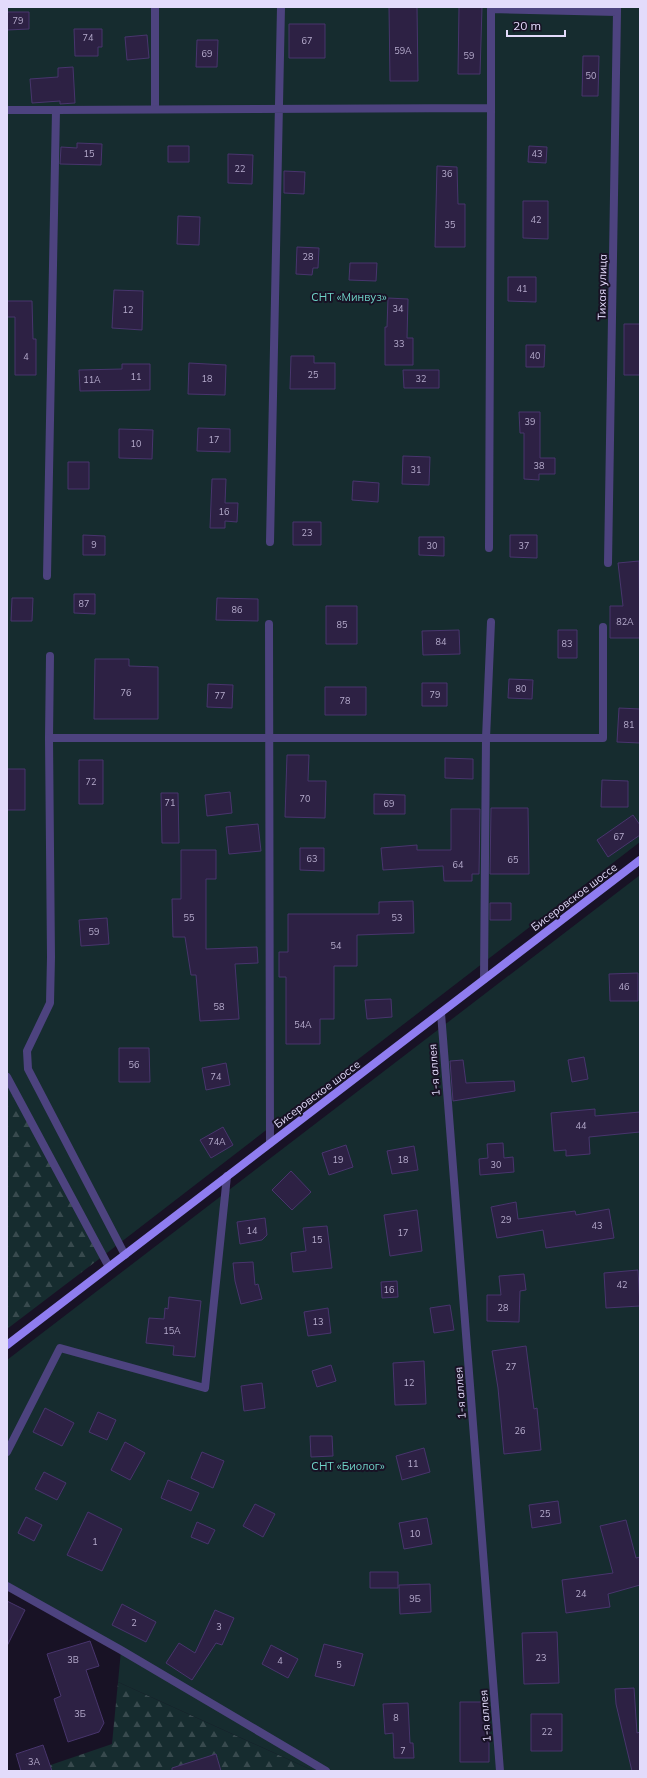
<svg xmlns="http://www.w3.org/2000/svg" width="647" height="1778" font-family="Mulish,sans-serif">
  <style>
    .forest { fill: url(#forest-firs) }
    .green { fill: #162c2f }
    .building { fill: #2d2144; stroke: #48356d }
    .lines { fill: none; stroke-linecap: round; stroke-linejoin: round }
    .service { stroke: #4d437f; stroke-width: 8 }
    .minor { stroke: #4d437f; stroke-width: 8 }
    .secondary { stroke: #8f7df0; stroke-width: 8 }
    .labels { text-anchor: middle; stroke-width: 4; stroke-linejoin: round; paint-order: stroke }
    .number-label { font-size: 9px; fill: #b6accd }
    .street-label { font-size: 11px; fill: #e3dbfb; stroke: #181225 }
    .park-label { font-size: 11px; fill: #6fd3c7; stroke: #181225 }
  </style>
  <defs>
    <pattern id="forest-firs" width="22" height="20" patternUnits="userSpaceOnUse"><rect width="22" height="20" fill="#162c2f"/><path d="M5 1l3.5 6h-7zM16 11l3.5 6h-7z" fill="#384a4e"/></pattern>
  </defs>
  <rect width="100%" height="100%" fill="#181225"/>
  <path class="forest" d="M7 1077 103 1256 7 1329Z
    M118 1682 314 1771H33L112 1744Z"/>
  <path class="green" d="M7 7H640V842L103 1256 7 1077Z
    M640 875V1771H314L118 1682 121 1650 7 1586V1360Z"/>
  <path class="building" d="M389 7H417L418 81H390Z
    M459 7H482L480 74H458Z
    M7 12H29V29L7 30Z
    M289 24H325V58H289Z
    M74 29H102V47H98V56H75Z
    M147 35 149 58 127 60 125 37Z
    M197 40H218L217 67H196Z
    M583 56H599L598 96H582Z
    M73 67 75 103 60 104V101L32 103 30 79 58 77V68Z
    M77 143 102 144 101 165 60 164 61 147 77 148Z
    M168 146H189V162H168Z
    M529 146 547 147 546 163 528 162Z
    M228 154 253 155 252 184 228 183Z
    M437 166 457 167 458 204H465V247H435Z
    M284 171 305 172 304 194 284 193Z
    M523 201H548V239L523 238Z
    M178 216 200 217 199 245 177 244Z
    M297 247 319 248 318 268H313L312 275 296 274Z
    M350 263H377L376 281 349 280Z
    M508 277H536V302L508 301Z
    M114 290 143 291 142 330 112 328Z
    M388 298 408 299 407 338H413V365H385V327H387Z
    M7 301H32L33 339H36V375H15V317H7Z
    M624 324H640V375H624Z
    M526 345H545L544 367H526Z
    M291 356H314V363H335V389H290Z
    M189 363 226 365 225 395 188 394Z
    M122 364H150V390L80 391 79 370 122 369Z
    M403 370H439V388H404Z
    M519 412H540V458H555V474H539V480L524 479V433H520Z
    M198 428 230 429V452L197 451Z
    M119 429 153 430 152 459 119 458Z
    M403 456 430 457 429 485 402 484Z
    M68 462H89V489H68Z
    M212 479H226L225 503H238L237 522 225 521V528H210Z
    M353 481 379 483 378 502 352 500Z
    M293 522H321V545H293Z
    M83 535 105 536V555H83Z
    M510 535H537V558L510 557Z
    M419 537H444V556L419 555Z
    M639 561 640 638H610V606H623L618 563Z
    M74 594H95V614L74 613Z
    M12 598H33L32 621H11Z
    M217 598 258 599V621L216 620Z
    M326 606H357V644H326Z
    M459 630 460 654 423 655 422 631Z
    M558 630H577V658H558Z
    M95 659H129V666L158 667V719H94Z
    M509 679 533 680 532 699 508 698Z
    M422 683H447V706H422Z
    M208 684 233 685 232 708 207 707Z
    M325 687H366V715H325Z
    M619 708 640 709V743L617 742Z
    M287 755H309L308 781H326L325 818 285 817Z
    M445 758 473 759V779L445 778Z
    M79 760H103V804H79Z
    M7 769H25V810H7Z
    M602 780 628 781V807H601Z
    M230 792 232 813 207 816 205 795Z
    M161 793H178L179 843H162Z
    M374 794 405 795V814H374Z
    M491 808H528L529 874H490Z
    M451 809H480L479 874H472V881H444L443 866 383 870 381 848 417 845V850H451Z
    M633 815 640 825V835L608 857 597 840Z
    M258 824 261 851 229 854 226 827Z
    M300 848H324V871L300 870Z
    M181 850H216V879H206V949L257 947 258 963 235 964 239 1019 200 1021 196 975H191L185 937H173L172 899H181Z
    M413 901 414 933 357 935V966H334V1019H320V1044H286V977H279V952H288V914H379V902Z
    M490 903H511V920H490Z
    M107 918 109 944 81 946 79 920Z
    M638 973V1001H610L609 974Z
    M391 999 392 1017 367 1019 365 1000Z
    M119 1048H149L150 1082H119Z
    M584 1057 588 1079 572 1082 568 1060Z
    M463 1060 466 1083 514 1081 515 1091 453 1101 450 1061Z
    M226 1063 230 1085 206 1090 202 1068Z
    M595 1109V1116L640 1112V1132L589 1137 590 1154 566 1156V1150L554 1151 551 1113Z
    M223 1127 233 1145 211 1158 200 1140Z
    M503 1143 504 1158 513 1157 514 1172 480 1175 479 1159 488 1158 487 1144Z
    M346 1145 353 1167 329 1175 322 1153Z
    M414 1146 418 1170 392 1174 387 1151Z
    M291 1171 311 1192 292 1210 272 1190Z
    M516 1202 518 1219 575 1211 576 1215 609 1209 614 1238 546 1248 543 1230 497 1238 491 1207Z
    M417 1210 422 1251 390 1256 384 1215Z
    M265 1218 267 1235 262 1240 240 1244 237 1222Z
    M327 1226 332 1268 293 1272 291 1253 306 1251 303 1228Z
    M253 1262 255 1285 258 1284 262 1299 241 1304 235 1281 233 1263Z
    M638 1270 640 1306 606 1308 604 1273Z
    M524 1274 526 1290 520 1291 519 1322 487 1321V1295H501L499 1276Z
    M397 1281 398 1297 382 1298 381 1282Z
    M169 1297 201 1301 195 1357 173 1355 174 1346 146 1343 149 1318 164 1319 165 1308 168 1309Z
    M450 1305 454 1330 434 1333 430 1308Z
    M328 1308 331 1333 308 1336 304 1312Z
    M526 1346 534 1409 537 1408 541 1450 504 1454 498 1388 492 1351Z
    M424 1361 426 1404 395 1405 393 1363Z
    M331 1365 336 1381 317 1387 312 1371Z
    M262 1383 265 1408 244 1411 241 1386Z
    M45 1408 74 1423 62 1446 33 1432Z
    M98 1412 116 1420 107 1440 89 1432Z
    M310 1436H332L333 1456 311 1457Z
    M125 1442 145 1453 130 1480 111 1470Z
    M424 1448 430 1472 402 1480 396 1456Z
    M202 1452 224 1461 213 1488 191 1478Z
    M44 1472 66 1483 57 1500 35 1489Z
    M168 1480 199 1493 191 1511 161 1498Z
    M558 1501 561 1523 532 1528 529 1505Z
    M255 1504 275 1514 263 1537 243 1526Z
    M88 1512 122 1529 102 1571 67 1555Z
    M26 1517 42 1525 34 1541 18 1533Z
    M427 1518 432 1544 404 1549 399 1523Z
    M626 1520 636 1558 640 1557V1585L608 1594 610 1607 566 1613 562 1580 613 1573 600 1526Z
    M197 1522 215 1530 208 1544 191 1537Z
    M370 1572H398V1588H370Z
    M430 1584 431 1612 400 1614 399 1585Z
    M7 1601 25 1610 7 1646Z
    M122 1604 156 1622 146 1642 112 1625Z
    M215 1610 234 1618 222 1645 216 1643 192 1680 166 1663 179 1643 195 1653Z
    M557 1632 559 1683 524 1684 522 1633Z
    M90 1641 99 1666 86 1670 104 1723 99 1732 68 1742 54 1699 61 1696 47 1654Z
    M324 1644 363 1654 354 1686 315 1676Z
    M271 1645 298 1659 288 1678 262 1664Z
    M634 1688 637 1733 640 1732V1771H632L616 1704 615 1689Z
    M460 1702H489V1762H460Z
    M408 1703 410 1743H413L414 1758H394L393 1733 385 1734 383 1704Z
    M531 1714H562V1751H531Z
    M43 1745 52 1771H21L16 1754Z
    M216 1754 221 1771H172V1768Z"/>
  <g class="lines">
    <path class="service" d="M155 7V108
      M7 110H56
      M49 738 50 656
      M7 1452 60 1348 205 1388 227 1176
      M7 1586 121 1650 326 1771"/>
    <path class="minor" d="M270 542 281 7
      M489 548 491 108
      M608 563 617 12
      M47 576 56 110 491 108V9L617 12V7
      M269 624 270 1143
      M484 979 486 738 491 622
      M441 1013 500 1771
      M7 1077 109 1267
      M125 1255 28 1069 27 1051 50 1003 51 957 49 738H603V627"/>
    <path class="secondary" d="M7 1345 640 860"/>
  </g>
  <g class="labels">
    <g class="number-label">
      <text x="18" y="24">79</text>
      <text x="88" y="41">74</text>
      <text x="307" y="44">67</text>
      <text x="403" y="54">59А</text>
      <text x="207" y="57">69</text>
      <text x="469" y="59">59</text>
      <text x="591" y="79">50</text>
      <text x="89" y="157">15</text>
      <text x="537" y="157">43</text>
      <text x="240" y="172">22</text>
      <text x="447" y="177">36</text>
      <text x="536" y="223">42</text>
      <text x="450" y="228">35</text>
      <text x="308" y="260">28</text>
      <text x="522" y="292">41</text>
      <text x="398" y="312">34</text>
      <text x="128" y="313">12</text>
      <text x="399" y="347">33</text>
      <text x="535" y="359">40</text>
      <text x="26" y="360">4</text>
      <text x="313" y="378">25</text>
      <text x="136" y="380">11</text>
      <text x="207" y="382">18</text>
      <text x="421" y="382">32</text>
      <text x="92" y="383">11А</text>
      <text x="530" y="425">39</text>
      <text x="214" y="443">17</text>
      <text x="136" y="447">10</text>
      <text x="539" y="469">38</text>
      <text x="416" y="473">31</text>
      <text x="224" y="515">16</text>
      <text x="307" y="536">23</text>
      <text x="94" y="548">9</text>
      <text x="432" y="549">30</text>
      <text x="524" y="549">37</text>
      <text x="84" y="607">87</text>
      <text x="237" y="613">86</text>
      <text x="625" y="625">82А</text>
      <text x="342" y="628">85</text>
      <text x="441" y="645">84</text>
      <text x="567" y="647">83</text>
      <text x="521" y="692">80</text>
      <text x="126" y="696">76</text>
      <text x="435" y="698">79</text>
      <text x="220" y="699">77</text>
      <text x="345" y="704">78</text>
      <text x="629" y="728">81</text>
      <text x="91" y="785">72</text>
      <text x="305" y="802">70</text>
      <text x="170" y="806">71</text>
      <text x="389" y="807">69</text>
      <text x="619" y="840">67</text>
      <text x="312" y="862">63</text>
      <text x="513" y="863">65</text>
      <text x="458" y="868">64</text>
      <text x="189" y="921">55</text>
      <text x="397" y="921">53</text>
      <text x="94" y="935">59</text>
      <text x="336" y="949">54</text>
      <text x="624" y="990">46</text>
      <text x="219" y="1010">58</text>
      <text x="303" y="1028">54А</text>
      <text x="134" y="1068">56</text>
      <text x="216" y="1080">74</text>
      <text x="581" y="1129">44</text>
      <text x="217" y="1145">74А</text>
      <text x="338" y="1163">19</text>
      <text x="403" y="1163">18</text>
      <text x="496" y="1168">30</text>
      <text x="506" y="1223">29</text>
      <text x="597" y="1229">43</text>
      <text x="252" y="1234">14</text>
      <text x="403" y="1236">17</text>
      <text x="317" y="1243">15</text>
      <text x="622" y="1288">42</text>
      <text x="389" y="1293">16</text>
      <text x="503" y="1311">28</text>
      <text x="318" y="1325">13</text>
      <text x="172" y="1334">15А</text>
      <text x="511" y="1370">27</text>
      <text x="409" y="1386">12</text>
      <text x="520" y="1434">26</text>
      <text x="413" y="1467">11</text>
      <text x="545" y="1517">25</text>
      <text x="415" y="1537">10</text>
      <text x="95" y="1545">1</text>
      <text x="581" y="1597">24</text>
      <text x="415" y="1602">9Б</text>
      <text x="134" y="1626">2</text>
      <text x="219" y="1630">3</text>
      <text x="541" y="1661">23</text>
      <text x="73" y="1663">3В</text>
      <text x="280" y="1664">4</text>
      <text x="339" y="1668">5</text>
      <text x="80" y="1717">3Б</text>
      <text x="396" y="1721">8</text>
      <text x="547" y="1735">22</text>
      <text x="403" y="1754">7</text>
      <text x="34" y="1765">3А</text>
    </g>
    <g class="street-label">
      <text transform="translate(602 287) rotate(-89)" y="4">Тихая улица</text>
      <text transform="translate(574 897) rotate(-37)" y="4">Бисеровское шоссе</text>
      <text transform="translate(434 1070) rotate(-94)" y="4">1-я аллея</text>
      <text transform="translate(317 1094) rotate(-37)" y="4">Бисеровское шоссе</text>
      <text transform="translate(460 1393) rotate(-94)" y="4">1-я аллея</text>
      <text transform="translate(485 1716) rotate(-94)" y="4">1-я аллея</text>
    </g>
    <g class="park-label">
      <text x="349" y="301">СНТ «Минвуз»</text>
      <text x="348" y="1470">СНТ «Биолог»</text>
    </g>
  </g>
  <rect width="647" height="1778" fill="none" stroke="#e3dbfb" stroke-width="16"/>
  <path d="M507 30v6h58v-6" fill="none" stroke="#e3dbfb" stroke-width="2"/>
  <text x="513" y="30" font-size="12" fill="#e3dbfb" stroke="#181225" stroke-width="3" paint-order="stroke">20 m</text>
</svg>
